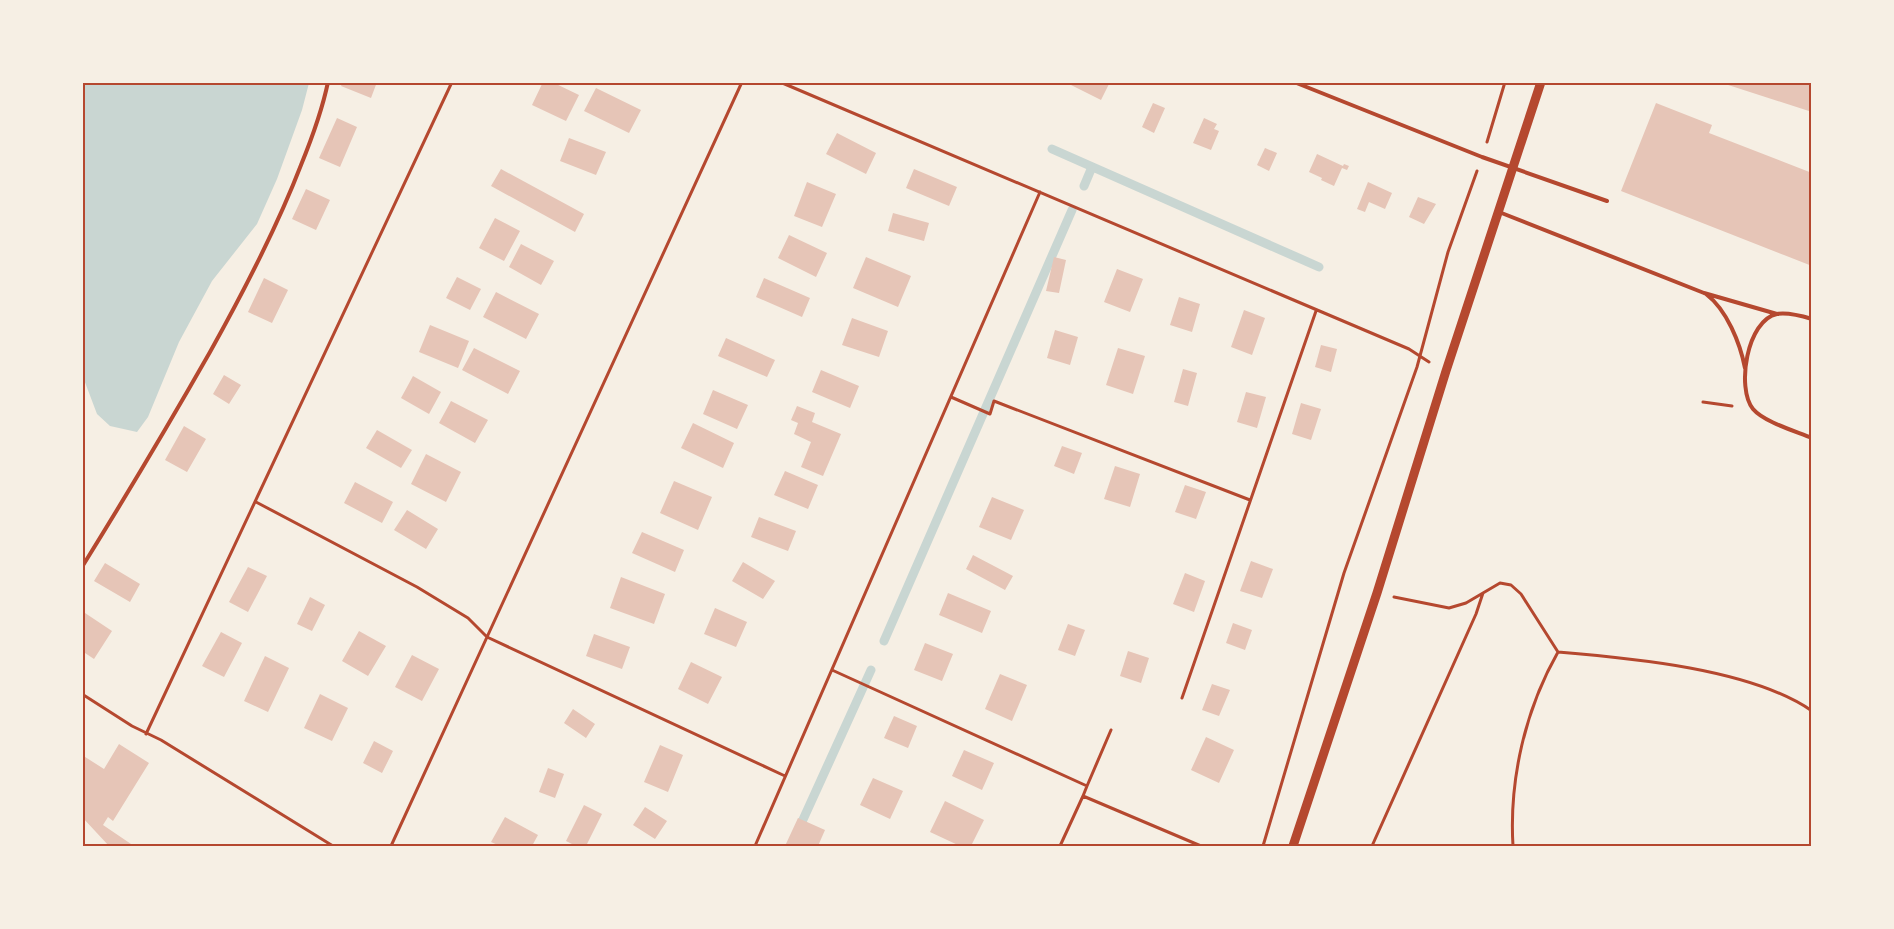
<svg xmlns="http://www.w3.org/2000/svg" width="1894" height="929" font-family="'Public Sans',sans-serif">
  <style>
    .water { fill: #c9d6d2 }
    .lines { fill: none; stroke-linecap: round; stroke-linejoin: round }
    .stream { stroke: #c9d6d2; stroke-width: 9 }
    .building { fill: #e6c5b7 }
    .path { stroke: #b5482f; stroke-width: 3 }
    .service { stroke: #b5482f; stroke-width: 4 }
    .tertiary { stroke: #b5482f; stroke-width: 9 }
    .neatline { fill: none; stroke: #b5482f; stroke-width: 2 }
  </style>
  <rect width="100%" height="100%" fill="#f6efe4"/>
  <path class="water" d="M83 82 309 83 302 110 277 179 257 224 212 281 179 342 148 417 137 432 110 426 97 414 83 377Z"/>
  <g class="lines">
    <path class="stream" d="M1052 149 1319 267
      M1084 186 1092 167
      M884 641 1072 210
      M791 846 871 670"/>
  </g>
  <path class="building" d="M343 82H377L371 98 341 86Z
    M543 82H552L579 95 566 121 532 105Z
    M1065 82H1110L1101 100Z
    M1722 82H1812V112L1722 83Z
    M596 88 641 110 629 133 584 111Z
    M1153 103 1165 108 1154 133 1142 127Z
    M1656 103 1712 125 1709 133 1812 173V266L1621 191Z
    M337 118 357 127 340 167 319 158Z
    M1204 118 1217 124 1214 129 1219 131 1211 150 1193 143Z
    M837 133 876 153 866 174 826 154Z
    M569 138 606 152 596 175 560 161Z
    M1265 148 1277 153 1269 171 1257 165Z
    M1317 154 1343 166 1344 164 1349 166 1347 170 1342 168 1334 186 1321 180 1322 178 1309 172Z
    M501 169 584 214 575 232 491 186Z
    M914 169 957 187 949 206 906 188Z
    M807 182 836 194 822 227 794 216Z
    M1368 182 1392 193 1385 209 1369 202 1365 212 1357 209Z
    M306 189 330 200 316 230 292 219Z
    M1418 197 1436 204 1424 224 1409 217Z
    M893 213 929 223 924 241 888 231Z
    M495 218 520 231 504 261 479 248Z
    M789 235 827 253 816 277 778 258Z
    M521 244 554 261 541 285 509 267Z
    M866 257 911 276 898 307 853 288Z
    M1054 257 1066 260 1059 293 1046 291Z
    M1117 269 1143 279 1130 312 1104 302Z
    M457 277 481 289 470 310 446 298Z
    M264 278 288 290 272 323 248 312Z
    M764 278 810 298 802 317 756 297Z
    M496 292 539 314 526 339 483 317Z
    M1179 297 1200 304 1192 332 1170 325Z
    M1244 310 1265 318 1252 355 1231 347Z
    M852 318 888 331 879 357 842 345Z
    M430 325 469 341 458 368 419 352Z
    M1055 330 1078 337 1070 365 1047 358Z
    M726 338 775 360 767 377 718 356Z
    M1321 345 1337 349 1331 372 1315 367Z
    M474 348 520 371 508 394 462 370Z
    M1118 348 1145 356 1133 394 1106 385Z
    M1183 369 1197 373 1188 406 1174 402Z
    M821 370 859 386 850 408 812 392Z
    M224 375 241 385 229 404 213 394Z
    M413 376 441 392 429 414 401 398Z
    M713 390 748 405 737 429 703 414Z
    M1246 392 1266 397 1257 428 1237 422Z
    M451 401 488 420 475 443 439 423Z
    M1301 403 1321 409 1311 440 1292 434Z
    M797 406 815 413 812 422 841 434 823 476 801 467 811 442 794 434 798 423 791 420Z
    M693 423 734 443 723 468 681 448Z
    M184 426 206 439 187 472 165 460Z
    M377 430 412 450 401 468 366 448Z
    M1062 446 1082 453 1074 474 1054 466Z
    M426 454 461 472 446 502 411 484Z
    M1115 466 1140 474 1130 507 1104 499Z
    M785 471 818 485 808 509 774 495Z
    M674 481 712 497 698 530 660 513Z
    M355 482 393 502 382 523 344 503Z
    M1185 485 1206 492 1196 519 1175 512Z
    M992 497 1024 510 1011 540 979 527Z
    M407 510 438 529 426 549 394 530Z
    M759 517 796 531 788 551 751 537Z
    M642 532 684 550 675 572 632 553Z
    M973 555 1013 576 1005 590 966 569Z
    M1251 561 1273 569 1262 598 1240 591Z
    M743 562 775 581 763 599 732 581Z
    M105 563 140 584 130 602 94 581Z
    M248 567 267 576 248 612 229 602Z
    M1185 573 1205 581 1194 612 1173 604Z
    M621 577 665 594 654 624 610 608Z
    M948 593 991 611 982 633 939 615Z
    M310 597 325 605 312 631 297 624Z
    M715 608 747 622 736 647 704 634Z
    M82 611 112 631 94 659 82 651Z
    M1233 623 1252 630 1245 650 1226 643Z
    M1068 624 1085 630 1075 656 1058 650Z
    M359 631 386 646 368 676 342 661Z
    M221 632 242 643 224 677 202 666Z
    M594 634 630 647 622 669 586 656Z
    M925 643 953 654 942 681 914 670Z
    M1128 651 1149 658 1141 683 1120 676Z
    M412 655 439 669 422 701 395 687Z
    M265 656 289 668 268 712 244 701Z
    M691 662 722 677 708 704 678 689Z
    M1000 674 1027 685 1012 721 985 709Z
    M1212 684 1230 690 1219 716 1202 710Z
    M320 694 348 708 332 741 304 728Z
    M573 709 595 724 586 738 564 723Z
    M894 716 917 726 908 748 884 738Z
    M1206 737 1234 750 1219 783 1191 770Z
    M374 741 393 751 382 773 363 763Z
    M119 744 149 763 113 821 108 817 103 825 134 846H109L82 817V755L104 769Z
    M660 745 683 755 668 792 644 782Z
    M964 750 994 763 982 790 952 776Z
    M548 768 564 774 555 798 539 792Z
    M873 778 903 791 890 819 860 805Z
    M945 801 984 820 971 846H960L930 832Z
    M584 805 602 814 586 846H576L566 841Z
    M645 807 667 821 655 839 633 825Z
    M505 817 538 835 532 846H500L491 842Z
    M798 818 825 830 818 846H785Z"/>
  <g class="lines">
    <path class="path" d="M780 82 1409 349 1429 362
      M1487 142 1505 82
      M951 397 990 414 994 401 1250 500
      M1703 402 1732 406
      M256 502 417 587 468 618 487 637 785 776
      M1394 597 1449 608 1466 603 1500 583 1511 585 1521 594 1558 652
      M832 670 1087 786 1083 796 1201 846
      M82 694 132 726 161 740 333 846
      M1182 698 1316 311
      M146 734 452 82
      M1087 786 1111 730
      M391 846 742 82
      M755 846 1040 192
      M1060 846 1083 796
      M1263 846 1344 573 1417 367 1448 252 1477 171
      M1372 846 1476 614 1483 593
      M1513 846C1509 780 1525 710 1558 652 1631 658 1752 669 1812 711"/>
    <path class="service" d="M1294 82 1482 157 1607 201
      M1499 212 1704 293 1777 314
      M1706 294C1727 310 1740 343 1745 368
      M1812 319C1802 316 1788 312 1777 314 1747 320 1736 388 1753 409 1764 422 1795 431 1812 438
      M82 567C126 496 169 424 210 352 244 291 276 230 301 165 312 138 322 111 328 82"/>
    <path class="tertiary" d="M1293 846 1377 593 1446 371 1541 82"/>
  </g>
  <rect width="1894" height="929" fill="none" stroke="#f6efe4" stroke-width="168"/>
  <rect x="84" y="84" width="1726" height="761" class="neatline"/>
</svg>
